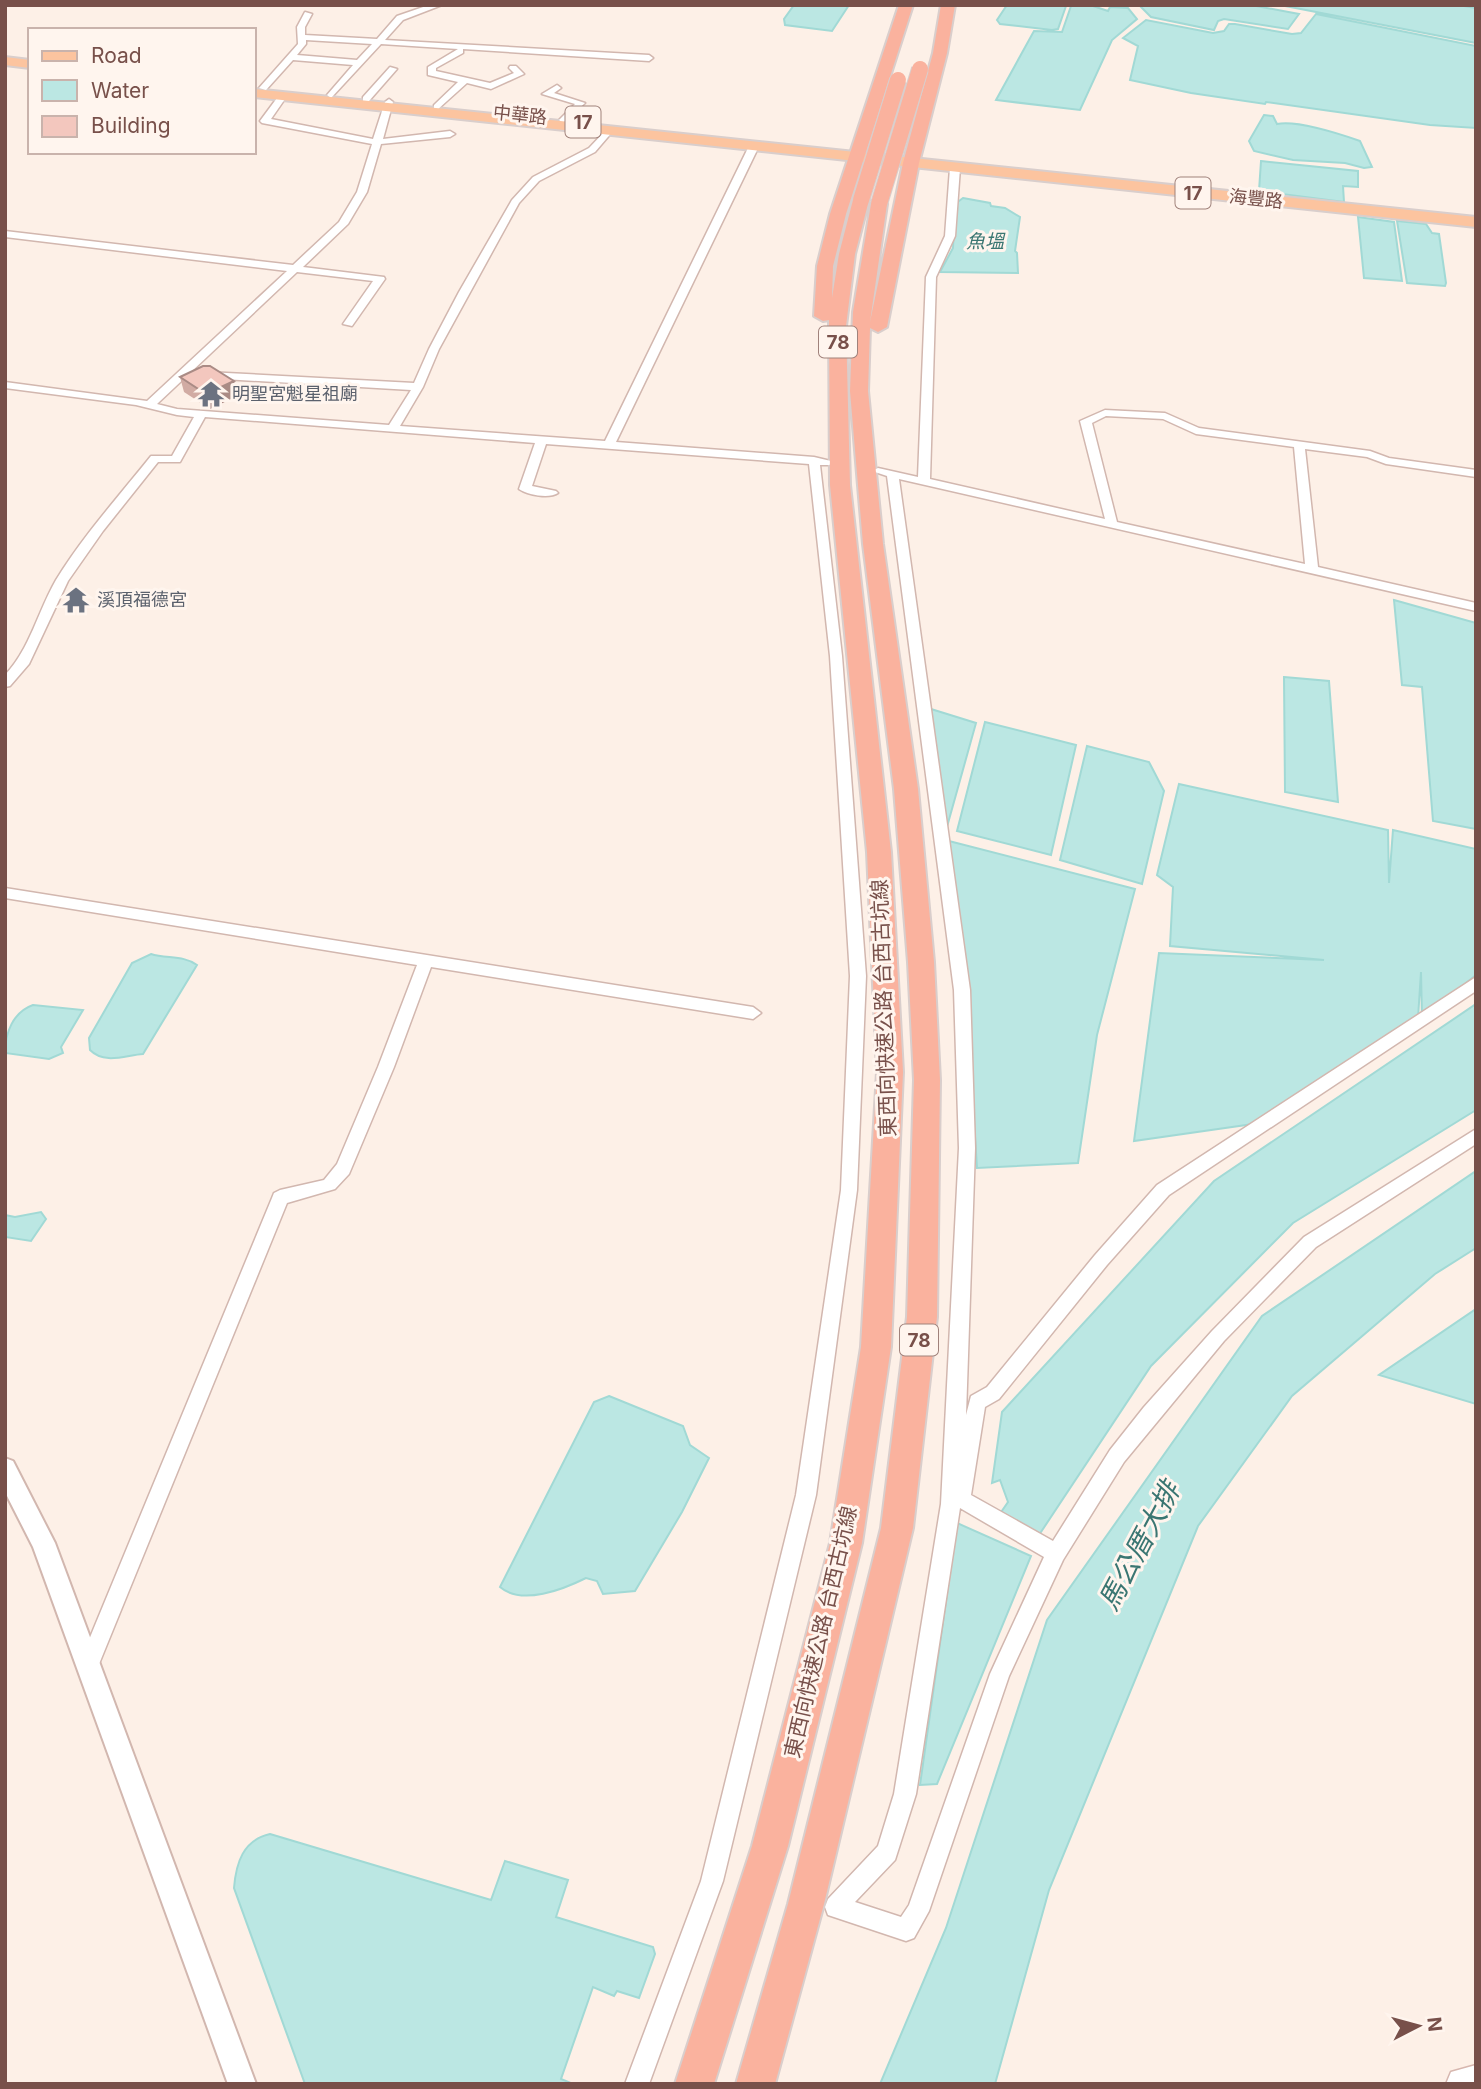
<svg xmlns="http://www.w3.org/2000/svg" width="1481" height="2089" font-family="Inter,'Noto Sans TC',sans-serif">
  <style>
    .water { fill: #bbe7e3; stroke: #a1d9d5; stroke-width: 2 }
    .lines { fill: none; stroke-linecap: round; stroke-linejoin: round }
    .minor-casing { stroke: #d2b7af; stroke-width: 3 }
    .tertiary-casing { stroke: #d2b7af; stroke-width: 4 }
    .secondary-casing { stroke: #d7b7af; stroke-width: 3 }
    .primary-casing { stroke: #d9cecc; stroke-width: 4 }
    .trunk-casing { stroke: #d9cecc; stroke-width: 4 }
    .minor { fill: #fff; fill-rule: evenodd }
    .tertiary { fill: #fff; fill-rule: evenodd }
    .secondary { fill: #fff; fill-rule: evenodd }
    .primary { fill: #fcc49f; fill-rule: evenodd }
    .trunk { fill: #fab29e; fill-rule: evenodd }
    .trunk-bridge-casing { stroke: #d9cecc; stroke-width: 18; stroke-linecap: butt }
    .trunk-bridge { stroke: #fab29e; stroke-width: 16 }
    .wall { fill: #d1aba3 }
    .shaded-wall { fill: #aa8b85 }
    .building { fill: #f3c7be; stroke: #aa8b85; stroke-width: 2 }
    .labels { text-anchor: middle; stroke-width: 6; stroke-linejoin: round; paint-order: stroke }
    .far-street-label { font-size: 18px; fill: #78504a; stroke: #fff5ee }
    .far-worship-label { font-size: 18px; fill: #5b616d; stroke: #fff5ee; text-anchor: start }
    .shield { fill: #fff5ee; stroke: #a0827b; stroke-width: 2 }
    .shield-label { font-size: 19px; font-weight: bold; fill: #78504a }
    .far-water-label { font-size: 19px; font-style: italic; fill: #3a7672; stroke: #fff5ee }
    .street-label { font-size: 21px; fill: #78504a; stroke: #fff5ee }
    .near-water-label { font-size: 28px; font-style: italic; fill: #3a7672; stroke: #fff5ee }
  </style>
  <rect width="100%" height="100%" fill="#fdf0e7"/>
  <path class="water" d="M794 5H849L832 31 785 25 784 19Z
    M1007 5H1062L1066 6 1058 29 1052 30 1000 24 997 20Z
    M1139 5H1251L1299 14 1288 29 1224 19 1218 21 1214 30 1151 17Z
    M1280 5H1458L1476 8V43Z
    M1071 6H1093L1108 11 1110 7 1128 8 1137 19 1112 40 1080 110 996 100 1034 31 1062 32Z
    M1316 14 1476 46V128L1430 125 1266 102 1265 104 1191 93 1130 80 1138 46 1123 38 1146 20 1213 33 1224 31 1229 24H1235L1292 34 1301 33Z
    M1264 115 1273 116 1277 124C1296 120 1340 134 1360 141L1372 167 1364 168 1345 163 1293 160 1254 151 1249 141Z
    M1261 161 1358 171V187L1343 186 1344 202 1259 191Z
    M963 198 990 203 991 206 1005 208 1020 217 1015 251 1017 253 1018 273 940 272 953 248 955 204Z
    M1358 217 1394 222 1402 281 1364 278Z
    M1397 221 1426 224 1432 233 1439 234 1446 283 1445 286 1407 283Z
    M1394 600 1476 623V829L1433 821 1422 687 1402 685Z
    M1284 677 1329 681 1338 802 1285 792Z
    M931 709 976 723 945 834Z
    M985 722 1076 745 1051 855 957 831Z
    M1087 746 1149 762 1164 791 1142 884 1060 860Z
    M1179 784 1388 830 1389 883 1393 830 1476 849V975L1422 1018 1421 972 1418 1018 1253 1124 1134 1141 1159 953 1324 960 1170 946 1173 887 1157 875Z
    M945 840 1135 889 1097 1035 1078 1163 977 1168 966 993Z
    M151 954C166 959 184 955 197 965L143 1054C126 1055 105 1065 90 1050L89 1038 132 963Z
    M1476 1004V1110L1293 1223 1151 1366 1039 1535 999 1515 1008 1502 1000 1480 992 1483 1002 1412 1214 1181Z
    M33 1005 83 1010 61 1047 63 1053 49 1059 5 1053C5 1033 13 1012 33 1005Z
    M1476 1171V1248L1435 1274 1292 1396 1198 1526 1049 1890 995 2084H880L946 1928 1047 1620 1262 1316Z
    M41 1212 46 1219 31 1241 5 1237V1215L15 1217Z
    M1476 1309V1404L1379 1375Z
    M609 1396 683 1426 690 1445 709 1458 682 1512 635 1591 603 1594 597 1581 586 1578C564 1589 522 1606 500 1587L594 1402Z
    M957 1523 1031 1556 937 1784 920 1785Z
    M270 1834 491 1900 505 1861 568 1880 556 1917 653 1947 655 1954 639 1998 617 1991 614 1996 593 1987 561 2079 573 2084H305L234 1888C236 1863 243 1840 270 1834Z"/>
  <g class="lines">
    <g class="minor-casing">
      <path id="minor" d="M429 5H442L403 20 385 40 649 55 653 58 649 61 463 49V53L436 68V71L490 83 514 73 509 68 510 66H516L524 74 491 89 467 83 437 110 434 109V105L458 82 428 75V67L458 49 381 44 331 98 327 95 353 65 293 60 266 90 259 88 298 44 297 27 305 12 312 14 305 27V35L377 39 397 16ZM306 40 372 44 357 60 297 55 306 44Z
        M390 67 397 69 369 101H363V97Z
        M557 85 561 88 554 93 585 103 563 123 559 120 575 104 542 94Z
        M280 94 287 96 271 119 373 139 385 102 389 99 393 102 383 139 450 131 455 134 450 137 381 144 367 192 348 224 303 267 384 277 385 279 352 326 343 324 373 281 297 272 157 404 177 409 389 425 411 390 207 378 202 375 207 372 414 383 429 349 459 292 512 200 533 177 589 148 608 128 613 131 595 152 539 181 519 203 439 349 423 387 400 426 605 441 749 146 754 143 759 146 616 442 814 457 835 462 829 465H820L842 656 866 976 857 1190 816 1495 723 1881 649 2084H625L701 1881 796 1495 841 1190 850 976 830 656 809 464 546 444 532 486 556 491 558 493C549 499 528 495 519 489L535 443 205 417 180 462H158L103 531 68 581 29 664 10 686 5 687V675C30 649 38 611 56 580 83 536 119 496 151 456H172L194 417 177 415 136 405 5 388V382L147 401 287 271 5 237V231L293 265 339 222 357 192 372 144 262 123 260 121Z
        M955 165 960 168 955 236 936 277 930 479 1105 519 1080 421 1105 410 1165 413 1199 428 1370 451 1389 458 1476 470V477L1386 464 1367 457 1305 449 1318 567 1476 603V611L899 479 970 990 975 1148 966 1415 971 1396 987 1387 1095 1255 1157 1185 1476 977V991L1169 1195 1107 1265 999 1399 985 1407 971 1495 1053 1541 1110 1450 1144 1407 1212 1331 1304 1237 1476 1129V1144L1316 1247 1224 1341 1124 1462 1063 1560 1009 1676 929 1911 914 1938 906 1941 828 1915 825 1907 828 1899 878 1846 894 1794 941 1504 959 1148 954 990 887 476 872 471 878 468 918 477 926 277 945 236 950 168ZM1106 416 1163 419 1196 434 1294 447 1305 564 1117 522 1092 423ZM960 1508 1044 1557 990 1674 909 1905 901 1917 855 1902 895 1860 916 1794Z
        M5 888 753 1007 761 1013 753 1019 431 967 394 1067 349 1174 335 1189 287 1203 99 1664 96 1671 89 1674 82 1671 79 1664 272 1198 274 1193 280 1190 324 1180 337 1164 378 1067 417 965 5 898Z"/>
    </g>
    <g class="tertiary-casing">
      <path id="tertiary" d="M5 1458 13 1461 55 1543 256 2084H228L33 1547 5 1492Z"/>
    </g>
    <g class="secondary-casing">
      <path id="secondary" d="M1476 2065V2084H1446L1451 2072Z"/>
    </g>
    <g class="primary-casing">
      <path id="primary" d="M5 57 30 60V68L5 65Z
        M254 89 1476 217V227L254 97Z"/>
    </g>
    <g class="trunk-casing">
      <path id="trunk" d="M899 5H913L846 214 833 266 832 298 839 254 853 200 861 195 867 197 869 200 855 254 846 326 850 485 891 852 903 1072 891 1347 862 1543 788 1846 714 2084H675L752 1846 830 1543 861 1347 877 1072 867 852 830 485 829 320 823 321 814 316 817 266 830 214Z
        M941 5H955L947 53 919 163 887 327 878 332 870 328 868 391 883 544 918 789 934 962 940 1080 937 1317 913 1528 824 1904 775 2084H736L788 1904 881 1528 907 1317 914 1080 908 962 894 789 863 544 850 391 853 312 871 204 879 199 887 204 870 322 903 163 933 53Z"/>
    </g>
    <use href="#minor" class="minor"/>
    <use href="#tertiary" class="tertiary"/>
    <use href="#secondary" class="secondary"/>
    <use href="#primary" class="primary"/>
    <use href="#trunk" class="trunk"/>
    <g class="trunk-bridge-casing">
      <path id="trunk-bridge" d="M861 200 898 80
        M879 204 920 69"/>
    </g>
    <use href="#trunk-bridge" class="trunk-bridge"/>
  </g>
  <path class="wall" d="M180 377 234 381 237 396 210 409 184 392Z"/>
  <path class="shaded-wall" d="M234 381 237 396 210 409 206 394Z"/>
  <path class="building" d="M203 366H210L234 381 206 394 180 377Z"/>
  <defs>
    <g id="temple-bare" transform="scale(2.1)"><path d="M0-6L5-2H3V0L6.5 2.5H4V6H1.5V3h-3V6H-4V2.5H-6.5L-3 0V-2H-5Z" fill="#6b7280" stroke="#fff5ee" stroke-width="2.5" paint-order="stroke"/></g>
  </defs>
  <g fill-rule="evenodd">
    <use href="#temple-bare" x="211" y="394"/>
    <use href="#temple-bare" x="76" y="600"/>
  </g>
  <g class="labels">
    <g class="far-street-label">
      <text transform="translate(520 115) rotate(6)" y="6">中華路</text>
      <text transform="translate(1256 199) rotate(6)" y="6">海豐路</text>
    </g>
    <g class="far-worship-label">
      <text x="232" y="400">明聖宮魁星祖廟</text>
      <text x="97" y="606">溪頂福德宮</text>
    </g>
    <g class="shield">
      <rect x="565.5" y="106.5" width="35" height="31" rx="5"/>
      <rect x="1175.5" y="177.5" width="35" height="31" rx="5"/>
      <rect x="819" y="326.5" width="38" height="31" rx="5"/>
      <rect x="900" y="1324.5" width="38" height="31" rx="5"/>
    </g>
    <g class="shield-label">
      <text x="583" y="129">17</text>
      <text x="1193" y="200">17</text>
      <text x="838" y="349">78</text>
      <text x="919" y="1347">78</text>
    </g>
    <g class="far-water-label">
      <text x="985" y="248">魚塭</text>
    </g>
    <g class="street-label">
      <text transform="translate(884 1008) rotate(-92)" y="7">東西向快速公路 台西古坑線</text>
      <text transform="translate(821 1632) rotate(-77)" y="7">東西向快速公路 台西古坑線</text>
    </g>
    <g class="near-water-label">
      <text transform="translate(1139 1546) rotate(-62)" y="10">馬公厝大排</text>
    </g>
  </g>
  <rect width="1481" height="2089" fill="none" stroke="#78504a" stroke-width="14"/>
  <rect x="28" y="28" width="228" height="126" fill="#fff5ee" stroke="#c9b3ac" stroke-width="2"/>
  <rect x="42" y="51" width="35" height="10" fill="#fcc49f" stroke="#c9b3ac" stroke-width="2"/>
  <text x="91" y="63" font-size="21" fill="#78504a">Road</text>
  <rect x="42" y="80" width="35" height="21" fill="#bbe7e3" stroke="#c9b3ac" stroke-width="2"/>
  <text x="91" y="98" font-size="21" fill="#78504a">Water</text>
  <rect x="42" y="116" width="35" height="21" fill="#f3c7be" stroke="#c9b3ac" stroke-width="2"/>
  <text x="91" y="133" font-size="21" fill="#78504a">Building</text>
  <g transform="translate(1418 2026) rotate(84)" stroke="#fff5ee" stroke-width="5" paint-order="stroke">
  <path d="M0-5L12 26L0 18L-12 26Z" fill="#78504a"/>
  <text y="-10" font-size="19" font-weight="bold" text-anchor="middle" fill="#78504a">N</text>
  </g>
</svg>
